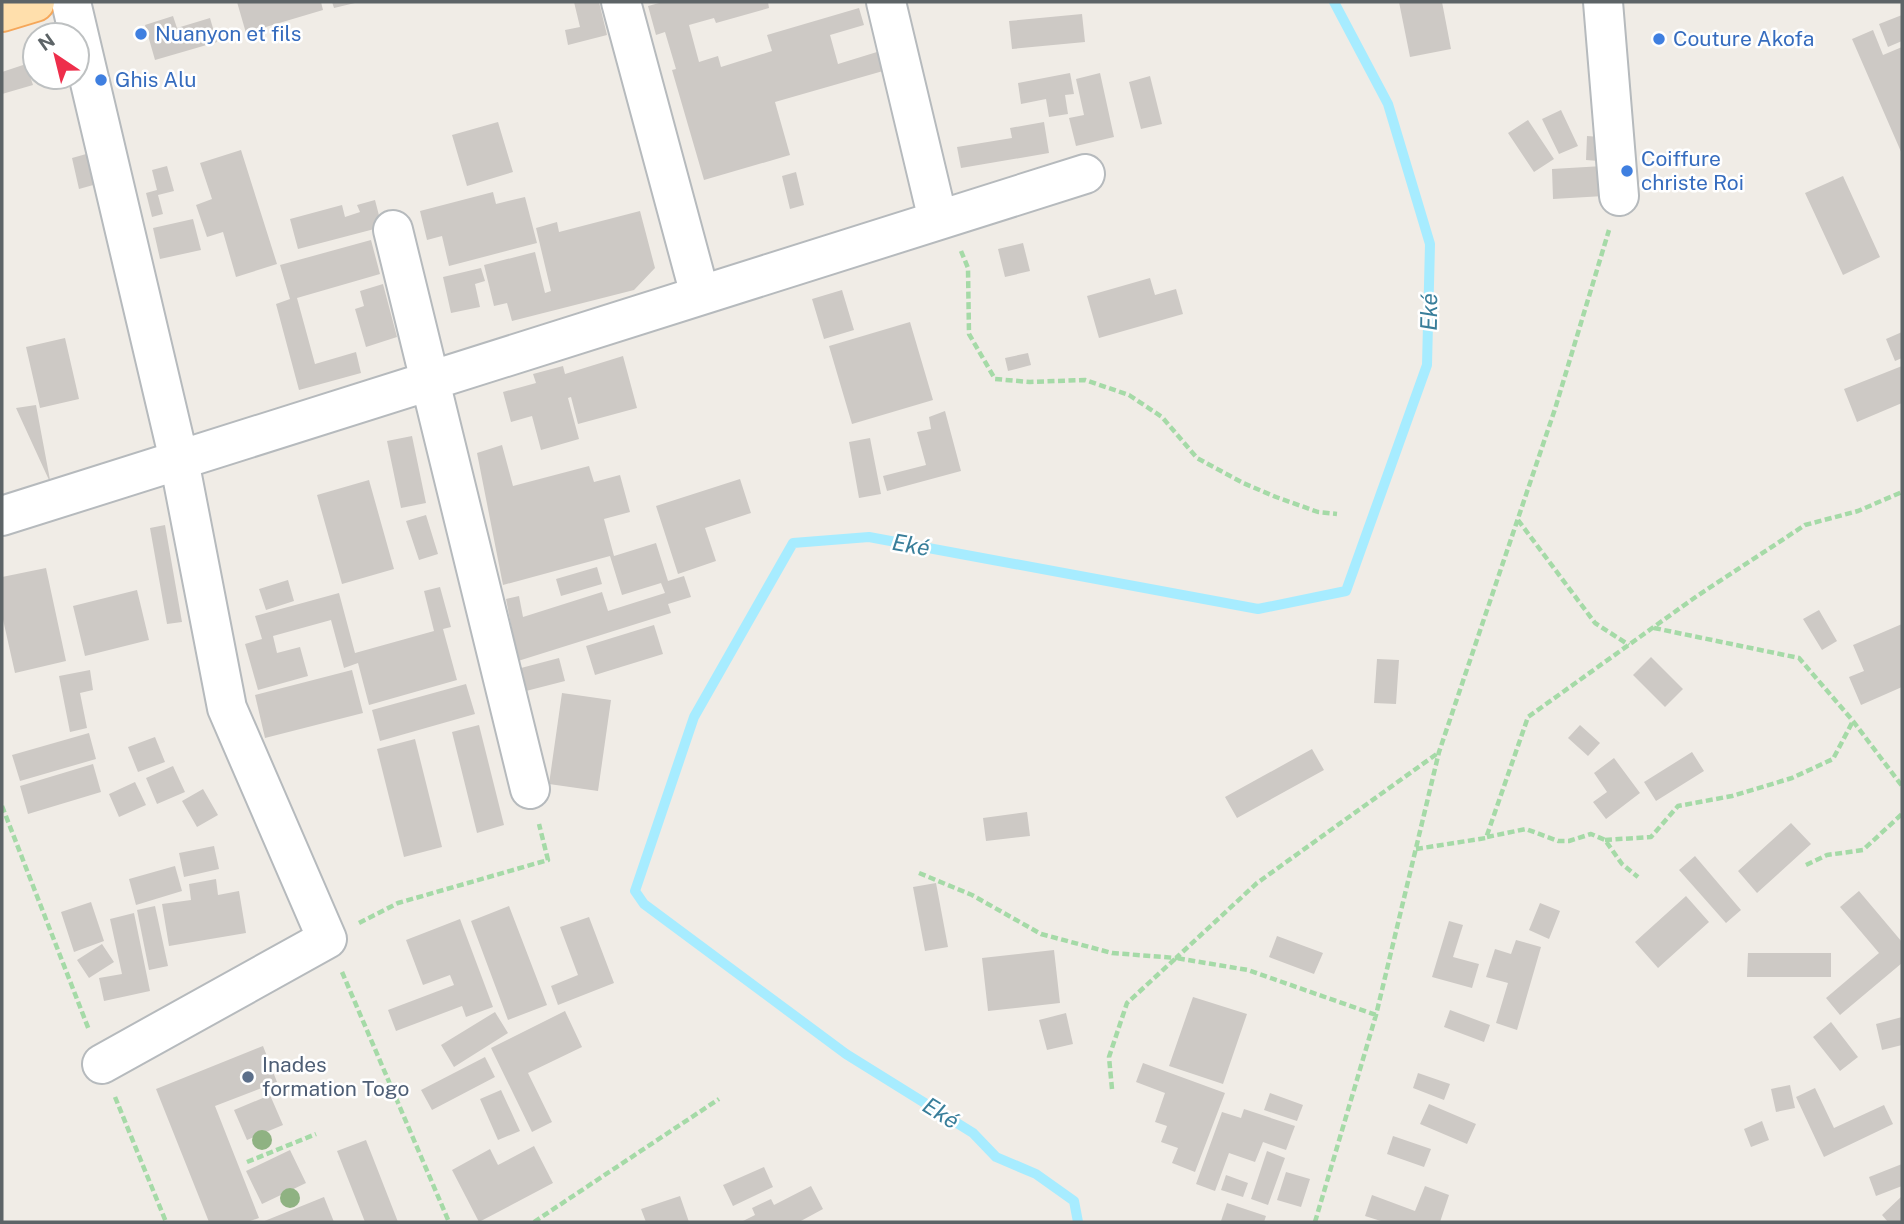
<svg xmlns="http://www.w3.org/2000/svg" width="1904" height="1224" font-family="'Public Sans',sans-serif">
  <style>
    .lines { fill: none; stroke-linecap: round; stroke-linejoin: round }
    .stream { stroke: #a7ecff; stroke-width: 10 }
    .building { fill: #cdc9c5 }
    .street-casing { stroke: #b6babd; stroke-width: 42 }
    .primary-casing { stroke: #f5a75a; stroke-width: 42 }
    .path { stroke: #a5daa7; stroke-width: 4.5; stroke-dasharray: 7 3.5; stroke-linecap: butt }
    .street { stroke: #fff; stroke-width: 38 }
    .primary { stroke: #ffdfac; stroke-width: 38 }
    .tree { fill: #8fb282 }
    .shop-dot { fill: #3f7fe0; stroke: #fff; stroke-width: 2.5 }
    .service-dot { fill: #5c6f8a; stroke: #fff; stroke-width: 2.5 }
    .labels { text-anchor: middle; stroke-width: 5; stroke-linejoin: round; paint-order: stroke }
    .shop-label { font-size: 21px; fill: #366cbe; stroke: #fff; text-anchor: start }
    .service-label { font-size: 21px; fill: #4e5e75; stroke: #fff; text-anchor: start }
    .water-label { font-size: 23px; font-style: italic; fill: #387e9a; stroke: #fff }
  </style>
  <rect width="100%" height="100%" fill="#f0ece6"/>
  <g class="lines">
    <path class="stream" d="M1078 1222 1074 1201 1036 1174 996 1157 973 1133 846 1054 644 904 635 891 694 717 793 543 869 537 1258 609 1346 591 1427 365 1430 244 1388 104 1334 2"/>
  </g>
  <path class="building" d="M237 2H321L323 10 246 33Z
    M332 2H354L355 3 334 8Z
    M574 2H599L607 35 568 45 565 30 580 27Z
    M663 2H768L769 8 716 23 714 18 689 25 699 62 718 56 721 67 772 51 767 35 859 8 864 25 830 35 838 64 877 52 883 71 775 102 790 155 704 180 672 70 676 69 665 32 656 35 648 6Z
    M1399 2H1442L1451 49 1410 57Z
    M1082 14 1085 42 1012 49 1009 21Z
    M1902 15V41L1888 47 1879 24Z
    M173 16 177 28 210 18 217 42 155 60 145 25Z
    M1873 30 1883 55 1902 47V154L1852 39Z
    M26 64 33 85 2 94V72Z
    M1070 73 1074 94 1065 95 1068 114 1049 117 1046 99 1021 104 1018 83Z
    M1100 73 1114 137 1076 146 1069 118 1084 115 1076 79Z
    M1150 76 1162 124 1141 129 1129 82Z
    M51 77H68L70 84 53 88Z
    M1561 110 1578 146 1559 154 1542 119Z
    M1528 120 1554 159 1534 172 1508 133Z
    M498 122 513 172 467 186 452 135Z
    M1044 122 1049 153 961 168 957 147 1012 138 1010 128Z
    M1587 136 1600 137 1599 161 1586 160Z
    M241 150 277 264 236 277 223 232 207 237 196 205 212 199 200 163Z
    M97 151 104 182 79 189 72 158Z
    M167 166 174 191 158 195 163 214 152 217 146 193 157 190 152 170Z
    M1603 166 1604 196 1553 199 1552 169Z
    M796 172 804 205 790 209 782 176Z
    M1843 176 1880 257 1843 275 1805 193Z
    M493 192 496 204 525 197 537 243 449 266 442 236 427 240 420 211Z
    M375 200 382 227 298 249 290 219 342 205 345 217 360 212 357 205Z
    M640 211 655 268 634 290 512 321 507 303 494 306 484 265 535 252 545 293 551 291 536 228 557 222 559 232Z
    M193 219 201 250 160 259 153 228Z
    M371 240 380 274 297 298 315 364 356 352 361 373 299 390 276 304 290 299 280 265Z
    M1023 243 1030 271 1005 277 998 249Z
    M481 268 485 281 475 284 480 307 451 313 443 277Z
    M1150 278 1155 295 1176 289 1183 314 1099 338 1087 296Z
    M383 284 397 337 366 347 355 309 364 306 360 291Z
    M842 290 854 330 824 339 812 299Z
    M910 322 933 400 852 424 829 346Z
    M1902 332V358L1895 361 1886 339Z
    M65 338 79 399 40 408 26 347Z
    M1028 353 1031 365 1008 371 1005 358Z
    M623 356 637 408 578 424 571 397 568 398 579 439 541 450 532 416 511 422 503 392 536 383 533 374 563 366 565 374Z
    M1902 366V403L1857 422 1844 389Z
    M36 405 50 480H49L16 408Z
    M945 411 961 471 887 491 883 476 926 465 917 432 931 429 929 417Z
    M412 436 426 503 401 508 387 441Z
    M870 438 881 494 859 498 849 442Z
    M502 445 513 486 589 466 594 482 620 475 630 512 604 519 614 556 656 543 668 581 684 576 691 597 668 604 671 613 518 661 506 599 519 596 523 617 602 592 608 611 665 593 661 583 622 595 610 556 503 585 477 453Z
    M740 479 751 513 705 528 716 561 678 574 656 506Z
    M369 480 394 569 342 584 317 495Z
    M426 515 438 554 419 560 406 521Z
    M165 525 182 622 167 624 150 528Z
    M597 567 602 584 561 596 556 579Z
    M46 568 66 661 15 673 2 615V577Z
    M288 580 294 601 266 610 259 589Z
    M440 587 451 627 443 629 457 680 369 705 358 663 344 668 331 620 273 636 277 653 300 647 308 676 258 690 245 644 262 639 255 616 339 593 355 653 434 631 424 591Z
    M137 590 149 640 85 656 73 606Z
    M1819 610 1837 641 1822 650 1803 619Z
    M1902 624V687L1861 705 1849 677 1864 671 1853 645Z
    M654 625 663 654 595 675 586 646Z
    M1651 657 1683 689 1665 707 1633 675Z
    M559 658 565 681 526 691 521 668Z
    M1377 659 1399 660 1396 704 1374 703Z
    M90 670 93 690 80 693 87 728 70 732 59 676Z
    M352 670 363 713 265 738 255 695Z
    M466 684 475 714 380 741 372 710Z
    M562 693 611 700 598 791 549 784Z
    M479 725 504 825 477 833 452 732Z
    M1580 725 1600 743 1588 756 1568 738Z
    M89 733 96 759 20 781 12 755Z
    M155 737 165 762 138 772 128 747Z
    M415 739 442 847 404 857 377 749Z
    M1312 749 1324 770 1237 818 1225 797Z
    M1692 752 1704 771 1656 801 1644 782Z
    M1614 758 1640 793 1606 819 1593 802 1607 792 1594 773Z
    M93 764 101 792 28 814 20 786Z
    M173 766 185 792 157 804 146 778Z
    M135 782 146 805 119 817 109 794Z
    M203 789 218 815 197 827 182 801Z
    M1027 812 1030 836 986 841 983 818Z
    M1791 823 1811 844 1757 893 1738 871Z
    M214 846 219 869 184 877 179 853Z
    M1695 856 1741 910 1726 923 1679 870Z
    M175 866 182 891 136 905 129 879Z
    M216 879 218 895 239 891 246 933 169 946 162 904 191 900 189 884Z
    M936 883 948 947 925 951 913 887Z
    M1859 891 1902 942V963L1840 1015 1826 998 1879 953 1840 907Z
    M1686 896 1709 922 1658 968 1635 942Z
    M91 902 104 941 74 952 61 912Z
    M1540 903 1560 911 1549 939 1529 930Z
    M155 906 168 966 149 970 137 910Z
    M509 906 547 1005 508 1020 471 921Z
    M134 913 150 991 104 1001 99 978 122 974 110 919Z
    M589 917 614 983 558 1005 551 986 578 975 560 927Z
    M460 919 493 1007 466 1017 462 1006 396 1031 388 1010 454 985 450 975 423 985 406 940Z
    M1449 921 1463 925 1453 957 1479 964 1472 988 1432 977Z
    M1277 936 1323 953 1314 974 1269 957Z
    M1516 940 1541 947 1517 1030 1496 1023 1508 983 1486 977 1495 949 1511 954Z
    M102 944 114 962 89 978 77 960Z
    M1054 950 1060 1003 988 1011 982 958Z
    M1748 953H1831V977H1747Z
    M1193 997 1247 1014 1223 1084 1169 1066Z
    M1450 1010 1490 1025 1484 1042 1444 1027Z
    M565 1011 582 1047 528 1073 552 1122 532 1132 491 1048Z
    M495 1012 508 1033 454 1067 441 1045Z
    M1066 1013 1073 1044 1047 1050 1039 1020Z
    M1902 1017V1045L1882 1050 1876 1024Z
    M1831 1022 1858 1057 1840 1071 1813 1037Z
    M263 1046 277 1082 215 1106 259 1218 247 1222H209L156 1089Z
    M485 1057 495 1077 432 1110 421 1090Z
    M1143 1063 1225 1093 1195 1172 1172 1163 1178 1148 1161 1142 1167 1126 1155 1122 1165 1093 1136 1082Z
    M1418 1073 1450 1084 1444 1100 1413 1088Z
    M1790 1085 1795 1108 1776 1112 1771 1089Z
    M1815 1088 1834 1128 1884 1105 1893 1124 1824 1157 1796 1097Z
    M501 1090 520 1131 498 1140 480 1099Z
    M1270 1093 1303 1105 1297 1121 1264 1110Z
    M270 1095 283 1125 247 1140 234 1110Z
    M1429 1104 1476 1124 1467 1144 1420 1124Z
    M1244 1109 1295 1126 1286 1150 1263 1142 1255 1162 1229 1153 1215 1191 1196 1184 1222 1112 1241 1118Z
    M1762 1121 1769 1140 1751 1147 1744 1129Z
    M1393 1136 1431 1149 1424 1167 1387 1154Z
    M366 1140 398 1222H365L337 1151Z
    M534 1146 553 1183 479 1222 452 1170 490 1149 498 1165Z
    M290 1150 306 1183 262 1204 246 1171Z
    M1267 1151 1285 1158 1268 1205 1251 1199Z
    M1902 1164V1186L1876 1196 1869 1177Z
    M764 1167 773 1187 733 1206 723 1185Z
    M1286 1172 1310 1179 1301 1207 1277 1200Z
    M1226 1175 1248 1183 1243 1197 1221 1190Z
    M811 1186 823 1209 799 1222H741L755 1215 752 1208 771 1199 774 1205Z
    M1425 1186 1449 1195 1440 1222H1384L1365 1216 1372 1195 1415 1211Z
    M680 1196 689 1222H646L641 1209Z
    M1902 1196V1222H1888L1882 1215Z
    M324 1197 334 1222H262Z
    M1227 1203 1266 1216 1264 1222 1221 1221Z"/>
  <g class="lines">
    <g class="street-casing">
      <path id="street" d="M71 2 179 460 227 708 327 939 102 1064
        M621 2 700 295
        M886 2 938 220
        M1603 2 1619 196
        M393 230 530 789
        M2 516 1085 174"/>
    </g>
    <g class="primary-casing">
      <path id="primary" d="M2 12 35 2"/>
    </g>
    <path class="path" d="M961 251 968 268 969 334 995 379 1030 382 1085 380 1129 395 1162 417 1197 458 1243 483 1276 497 1318 512 1337 514
      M1518 520 1595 623 1629 645
      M1654 628 1799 658 1853 721 1902 786
      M2 806 89 1030
      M1487 837 1526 829 1558 841H1569L1591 834 1605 840 1622 864 1638 877
      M1605 840 1651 837 1678 806 1732 796 1792 778 1833 759 1853 721
      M1416 849 1486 838 1528 717 1697 596 1805 525 1858 511 1902 492
      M1806 865 1827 855 1863 850 1902 814
      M919 873 972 895 1041 934 1112 953 1176 958 1257 883 1438 753
      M359 923 398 903 548 860 539 824
      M342 972 449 1222
      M1112 1089 1109 1057 1127 1003 1176 958 1248 970 1376 1015
      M115 1097 166 1222
      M247 1162 316 1134
      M534 1222 719 1099
      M1315 1222 1376 1015 1439 752 1555 409 1609 230"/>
    <use href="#street" class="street"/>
    <use href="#primary" class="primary"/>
  </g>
  <g class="tree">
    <circle cx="262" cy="1140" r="10"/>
    <circle cx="290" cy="1198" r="10"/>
  </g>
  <g class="shop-dot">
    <circle cx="141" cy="34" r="7"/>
    <circle cx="1659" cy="39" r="7"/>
    <circle cx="101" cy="80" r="7"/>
    <circle cx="1627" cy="171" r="7"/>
  </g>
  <circle class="service-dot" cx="248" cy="1077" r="7"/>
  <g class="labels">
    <g class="shop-label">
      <text x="155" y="41">Nuanyon et fils</text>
      <text x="1673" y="46">Couture Akofa</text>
      <text x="115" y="87">Ghis Alu</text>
      <text x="1641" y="166">Coiffure<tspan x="1641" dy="24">christe Roi</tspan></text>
    </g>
    <g class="service-label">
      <text x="262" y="1072">Inades<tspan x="262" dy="24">formation Togo</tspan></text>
    </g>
    <g class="water-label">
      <text transform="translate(1429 312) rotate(-89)" y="8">Eké</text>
      <text transform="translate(911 545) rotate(10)" y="8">Eké</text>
      <text transform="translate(941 1113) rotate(32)" y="8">Eké</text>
    </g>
  </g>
  <rect width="1904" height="1224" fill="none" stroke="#5d6467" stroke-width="7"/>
  <g transform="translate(56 56) rotate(325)"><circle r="33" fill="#ffffff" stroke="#bec1c2" stroke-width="2"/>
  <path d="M0-5L12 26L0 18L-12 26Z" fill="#ee2e4b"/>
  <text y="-10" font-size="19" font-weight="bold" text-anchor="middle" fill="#5d6467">N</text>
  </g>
</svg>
